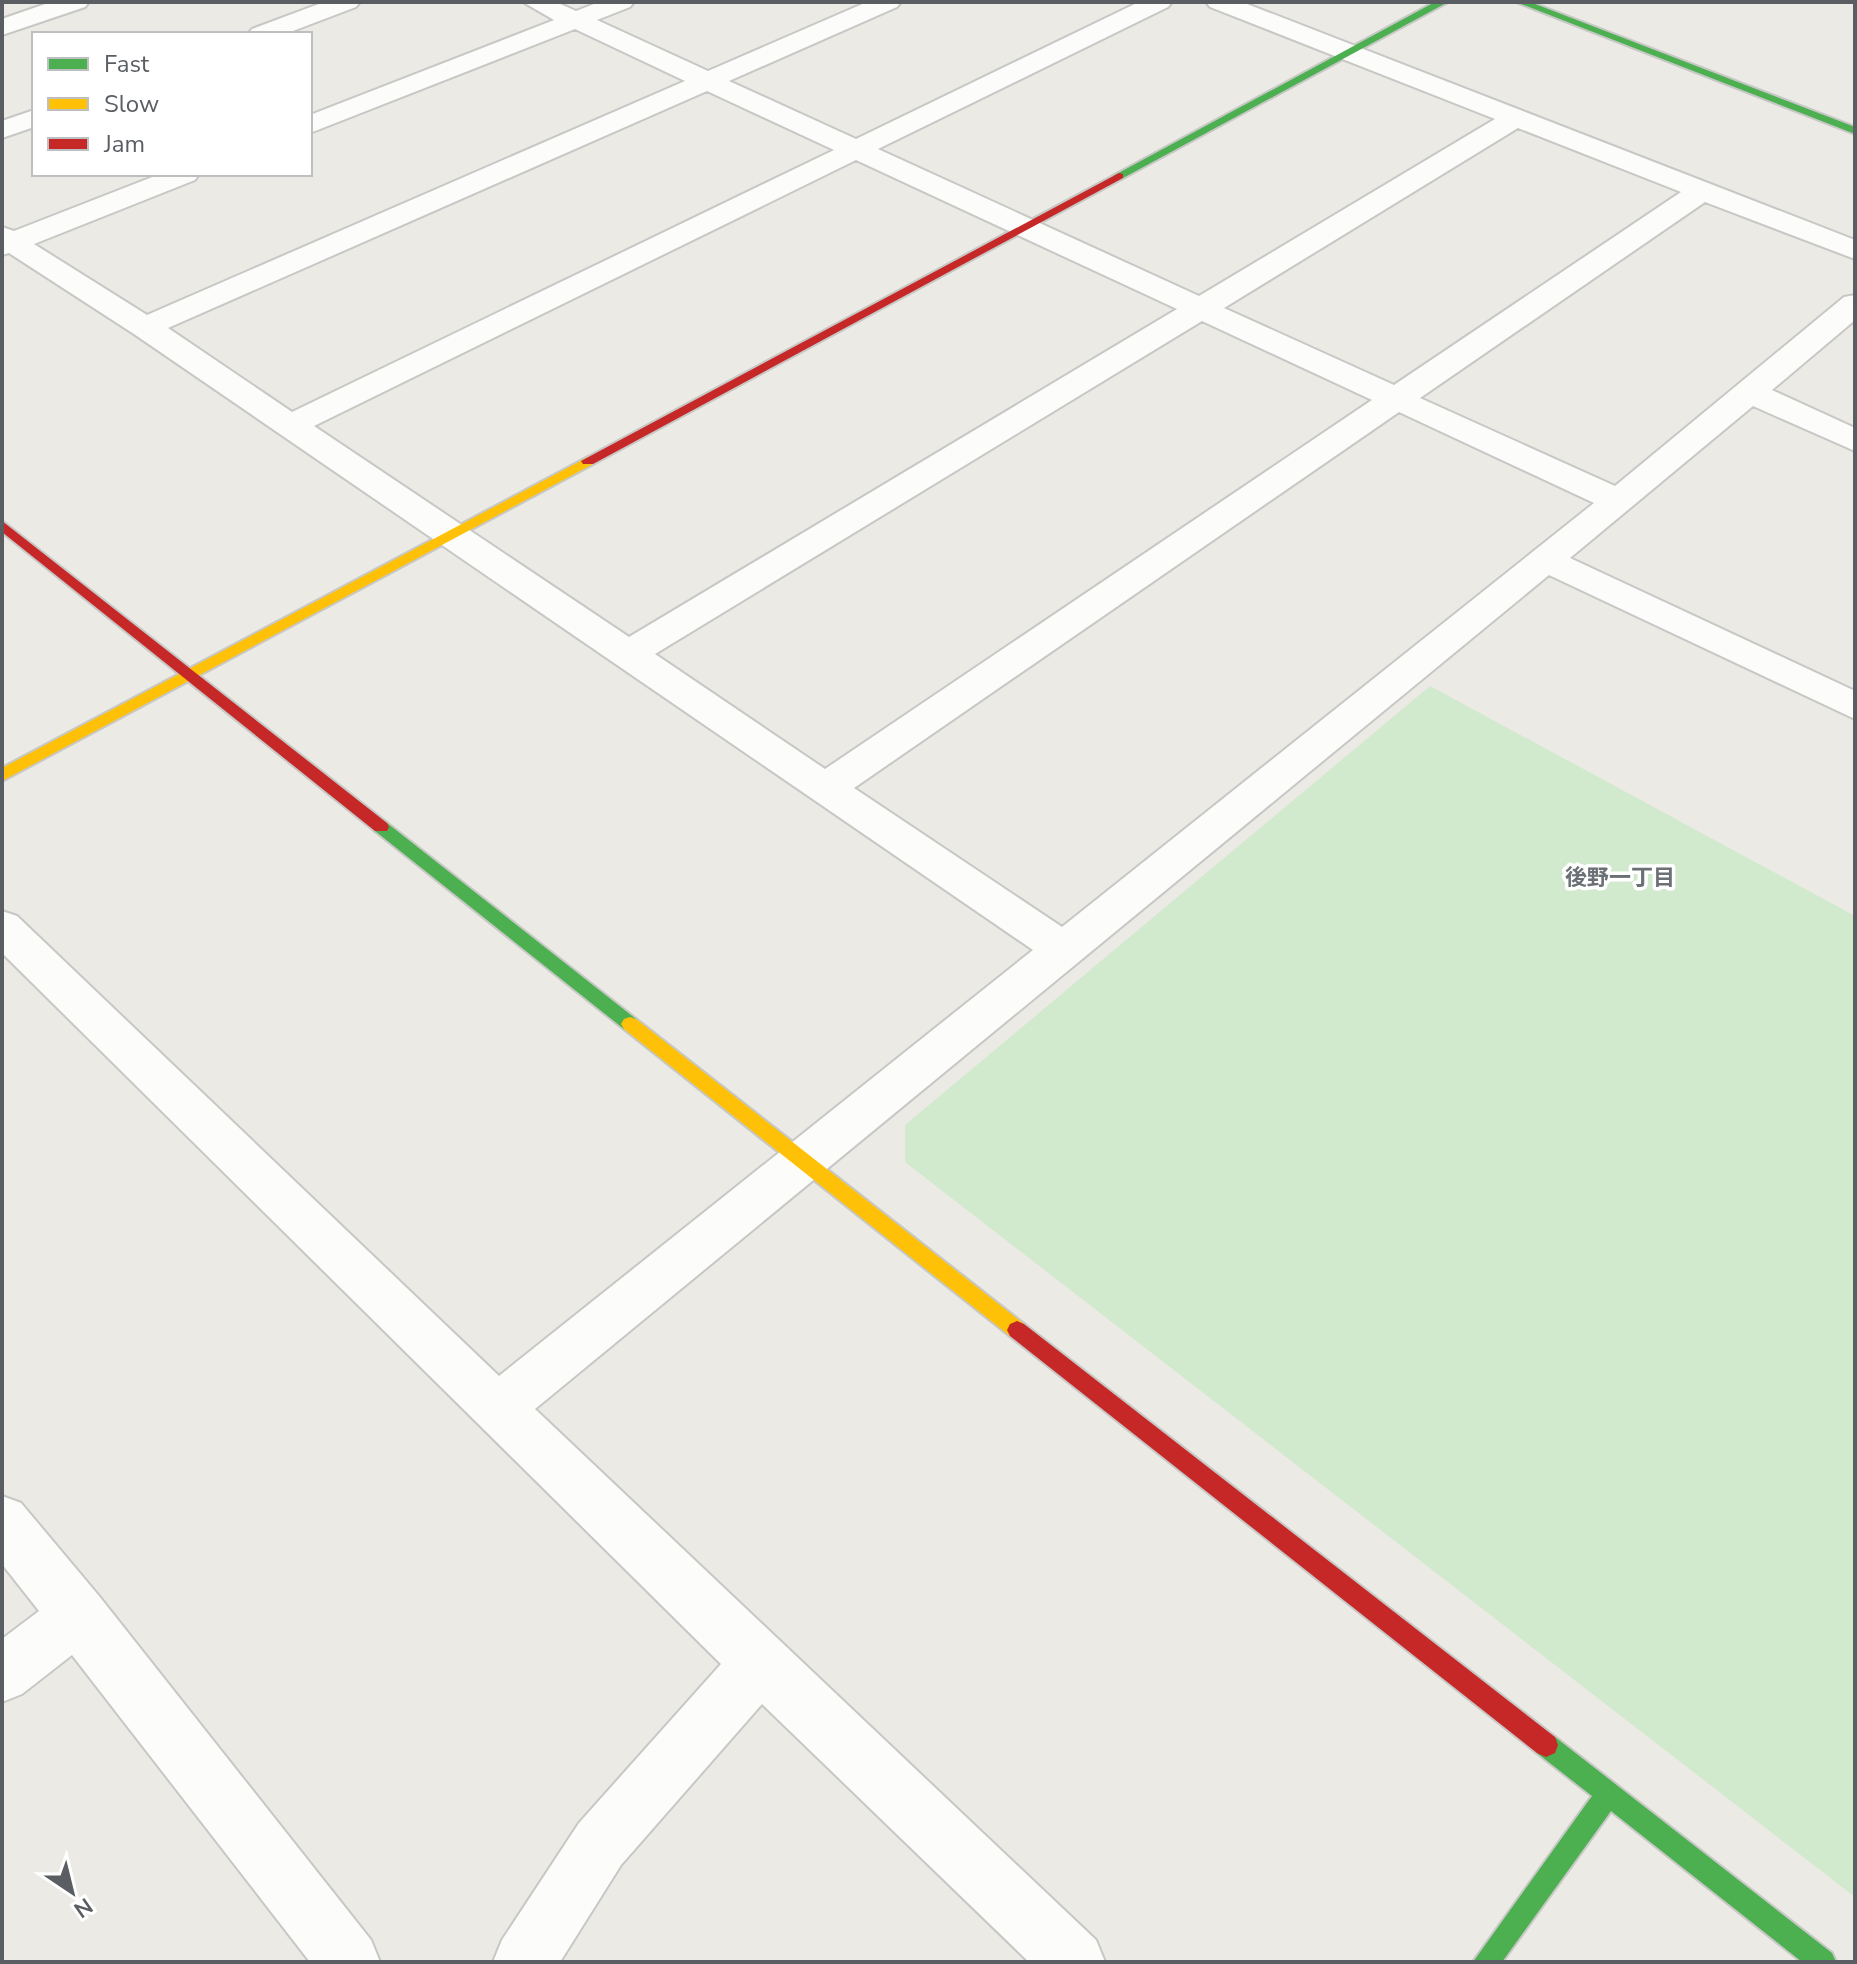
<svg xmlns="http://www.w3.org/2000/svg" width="1857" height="1964" font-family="'Nunito Sans','Noto Sans JP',sans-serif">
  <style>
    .green { fill: #d1e9cd }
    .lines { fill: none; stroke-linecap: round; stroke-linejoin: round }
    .street-casing { stroke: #c7c7c5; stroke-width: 4 }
    .fast-casing { stroke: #c7c8c6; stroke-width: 4 }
    .slow-casing { stroke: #c7c8c6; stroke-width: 4 }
    .jam-casing { stroke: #c7c8c6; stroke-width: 4 }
    .street { fill: #fcfcfb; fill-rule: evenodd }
    .fast { fill: #4caf50; fill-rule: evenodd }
    .slow { fill: #ffc107; fill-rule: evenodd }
    .jam { fill: #c62828; fill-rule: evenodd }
    .labels { text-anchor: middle; stroke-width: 7; stroke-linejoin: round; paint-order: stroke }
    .neighbourhood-label { font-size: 22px; font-weight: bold; fill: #6a7075; stroke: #fff }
  </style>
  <rect width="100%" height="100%" fill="#ebeae4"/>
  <path class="green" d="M1430 686 1855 916V1897L905 1162V1125Z"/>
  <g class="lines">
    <g class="street-casing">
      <path id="street" d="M51 2H89L85 7 2 35V19Z
        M324 2H360L356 7 285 34H248L252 29Z
        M523 2H556L576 11 599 2H634L630 7 597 20 708 71 867 2H901L897 7 729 81 856 139 1139 2H1172L1168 7 878 149 1199 296 1495 119 1210 7 1206 2H1242L1855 240V259L1705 202 1420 398 1615 486 1844 297 1855 295V320L1772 390 1855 428V451L1753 406 1570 558 1855 691V719L1549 575 535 1409 1096 1940 1105 1962H1029L762 1704 621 1865 560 1962H493L502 1940 579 1823 721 1664 2 953V911L17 916 499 1376 1033 950 134 334 9 253 2 255V227L14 231 160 174H199L195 180 34 244 147 315 685 81 575 29 310 133V115L554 20ZM707 91 834 150 292 412 168 328ZM1518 128 1681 192 1394 385 1224 308ZM856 160 1177 309 629 637 314 426ZM1202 321 1372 400 825 769 655 654ZM1399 412 1594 503 1062 927 854 788Z
        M34 110V127L2 138V121Z
        M2 1496 21 1503 99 1596 371 1940 380 1962H310L72 1655 22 1694 2 1702V1639L39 1611 2 1564Z"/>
    </g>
    <g class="fast-casing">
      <path id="fast" d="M1435 2H1448L1123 178 1113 176Z
        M1516 2H1530L1855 127V134Z
        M381 821 387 823 636 1019 639 1024 636 1029H624L375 831 373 827Z
        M1546 1733 1555 1737 1832 1953 1836 1962H1802L1611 1811 1502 1962H1473L1592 1796 1537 1753 1534 1745 1537 1737Z"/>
    </g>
    <g class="slow-casing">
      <path id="slow" d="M588 457 593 458V464L2 781V768Z
        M630 1017 636 1019 1024 1324 1027 1330 1024 1336 1017 1339 1010 1336 624 1029 621 1024 624 1019Z"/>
    </g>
    <g class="jam-casing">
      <path id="jam" d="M1119 173 1123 174V178L593 464H583L581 461Z
        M2 521 387 823 389 827 387 831H375L2 532Z
        M1017 1321 1024 1324 1555 1737 1558 1745 1555 1753 1546 1757 1537 1753 1010 1336 1007 1330 1010 1324Z"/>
    </g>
    <use href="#street" class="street"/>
    <use href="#fast" class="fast"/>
    <use href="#slow" class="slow"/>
    <use href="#jam" class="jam"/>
  </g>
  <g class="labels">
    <g class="neighbourhood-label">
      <text x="1620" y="885">後野一丁目</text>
    </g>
  </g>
  <rect width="1857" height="1964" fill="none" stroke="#5a5e63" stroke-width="8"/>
  <rect x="32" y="32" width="280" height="144" fill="#ffffff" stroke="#bdbfc1" stroke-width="2"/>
  <rect x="48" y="58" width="40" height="12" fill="#4caf50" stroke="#bdbfc1" stroke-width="2"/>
  <text x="104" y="72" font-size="24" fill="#5a5e63">Fast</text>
  <rect x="48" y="98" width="40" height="12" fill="#ffc107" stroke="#bdbfc1" stroke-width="2"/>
  <text x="104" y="112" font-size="24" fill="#5a5e63">Slow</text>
  <rect x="48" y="138" width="40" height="12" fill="#c62828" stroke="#bdbfc1" stroke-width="2"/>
  <text x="104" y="152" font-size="24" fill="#5a5e63">Jam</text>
  <g transform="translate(72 1892) rotate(145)" stroke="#ffffff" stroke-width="6" paint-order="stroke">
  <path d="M0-6L14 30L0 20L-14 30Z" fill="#5a5e63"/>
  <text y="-12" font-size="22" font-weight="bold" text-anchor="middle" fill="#5a5e63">N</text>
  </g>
</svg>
